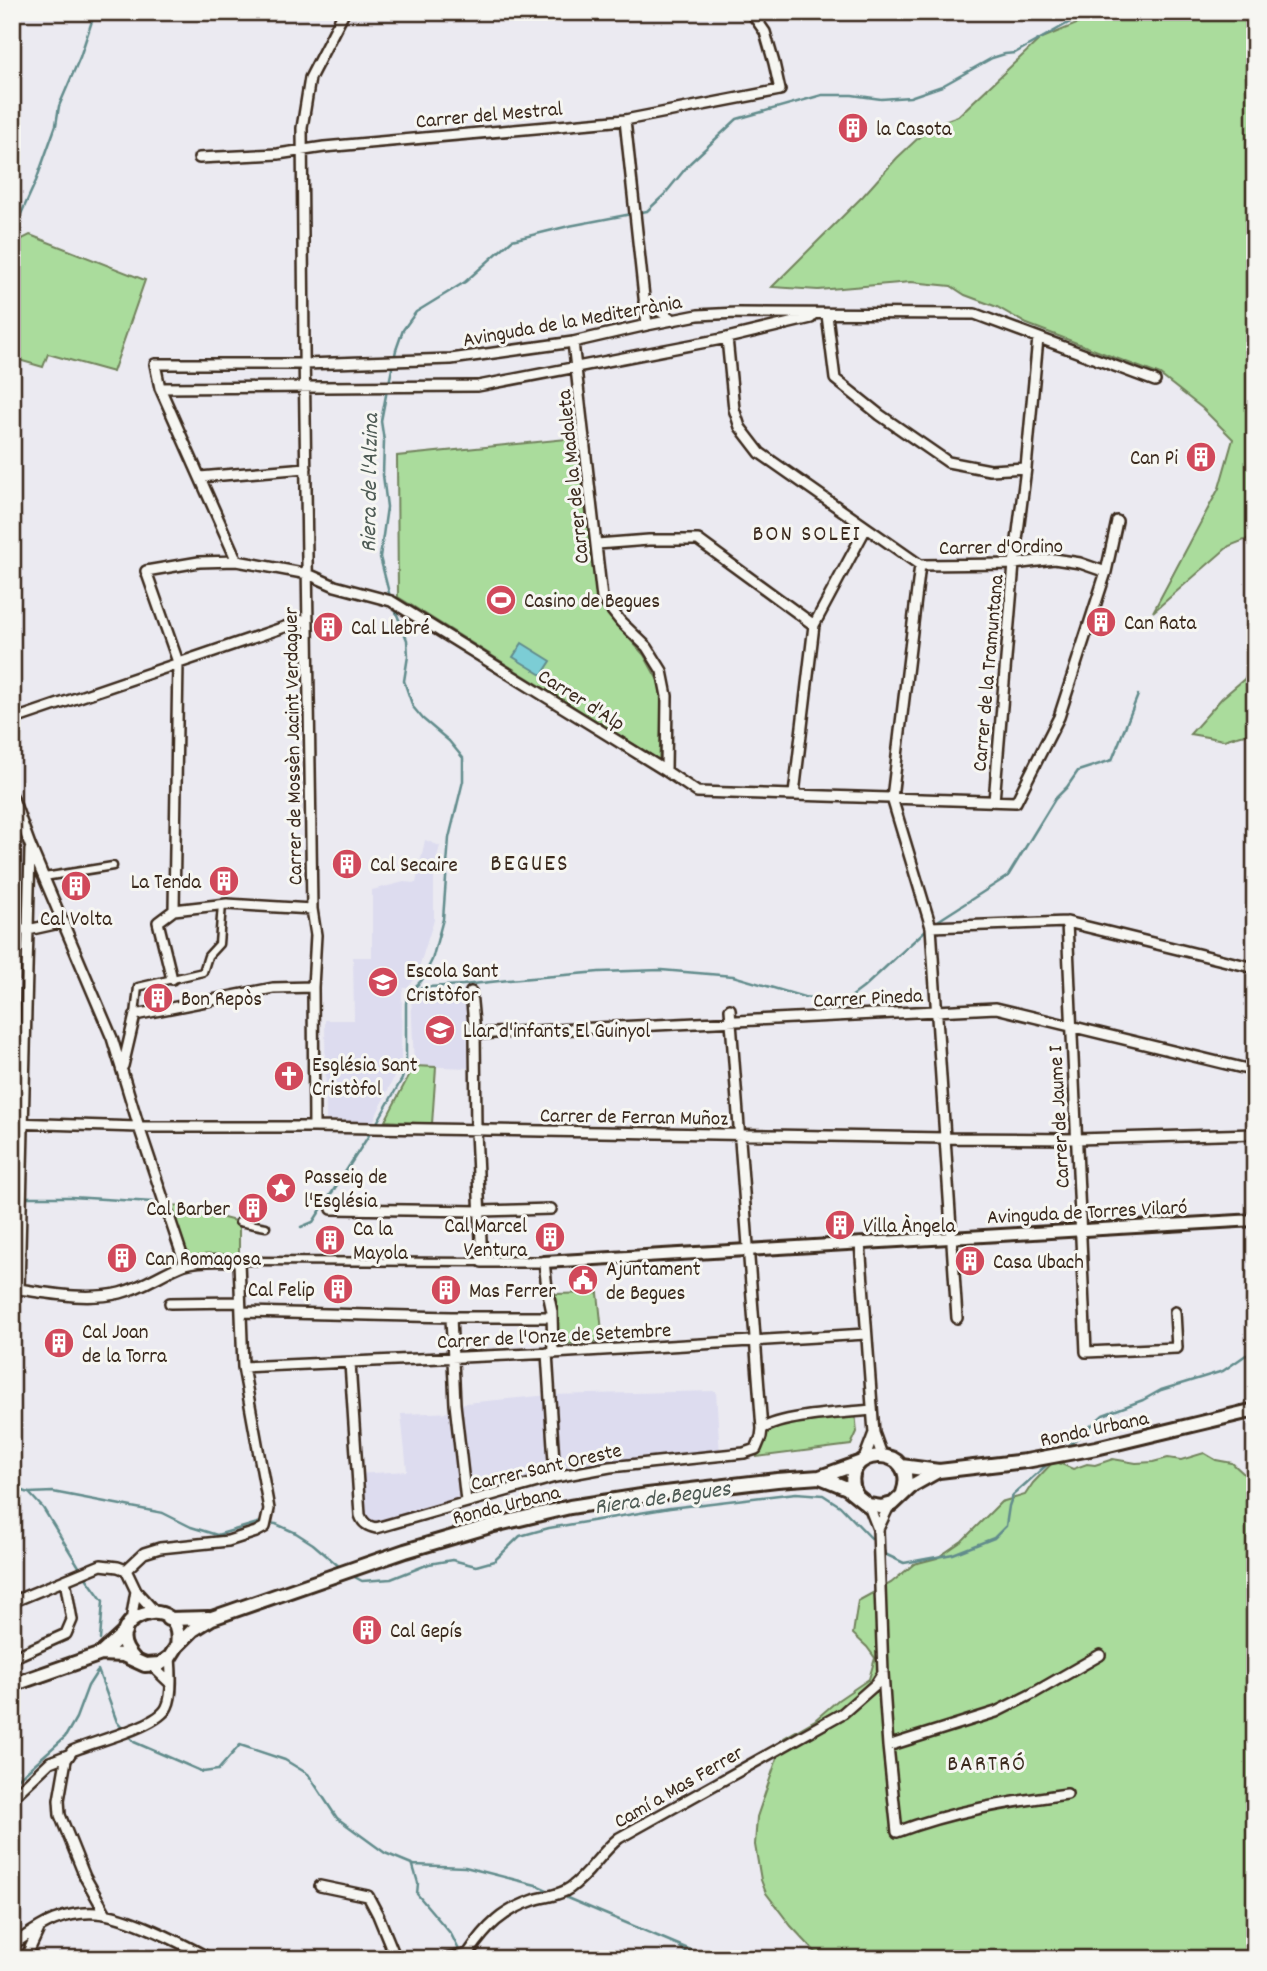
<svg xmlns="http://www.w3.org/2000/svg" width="1267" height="1971" font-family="Dekko,sans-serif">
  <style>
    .built { fill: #dddcef }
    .green { fill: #aadc9c; stroke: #72835d; stroke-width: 2 }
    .water { fill: #7ccdd5; stroke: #628c8c; stroke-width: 2 }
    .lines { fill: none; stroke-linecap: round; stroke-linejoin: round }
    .stream { stroke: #628c8c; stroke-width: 2.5 }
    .pedestrian-casing { stroke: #3b2a1e; stroke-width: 11 }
    .minor-casing { stroke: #3b2a1e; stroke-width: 14 }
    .tertiary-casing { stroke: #3b2a1e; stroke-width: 16 }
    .secondary-casing { stroke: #3b2a1e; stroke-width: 18 }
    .pedestrian { stroke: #f6f6f2; stroke-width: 6 }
    .minor { stroke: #f6f6f2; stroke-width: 9 }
    .tertiary { stroke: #f6f6f2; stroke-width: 10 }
    .secondary { stroke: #f6f6f2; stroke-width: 12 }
    .labels { text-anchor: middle; stroke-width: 6; stroke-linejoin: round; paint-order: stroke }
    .street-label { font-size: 21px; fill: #3b2a1e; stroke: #f6f6f2 }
    .poi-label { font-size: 21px; fill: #3b2a1e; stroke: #f6f6f2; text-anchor: start }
    .water-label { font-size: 23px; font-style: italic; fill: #4e5b55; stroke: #f6f6f2 }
    .neighbourhood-label { font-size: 23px; letter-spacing: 2px; fill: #3b2a1e; stroke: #f6f6f2 }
    .quarter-label { font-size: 24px; letter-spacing: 2px; fill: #3b2a1e; stroke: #f6f6f2 }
  </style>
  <rect width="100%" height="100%" fill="#ebeaf1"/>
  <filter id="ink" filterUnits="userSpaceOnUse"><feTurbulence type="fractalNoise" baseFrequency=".0143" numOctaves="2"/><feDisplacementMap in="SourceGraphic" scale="14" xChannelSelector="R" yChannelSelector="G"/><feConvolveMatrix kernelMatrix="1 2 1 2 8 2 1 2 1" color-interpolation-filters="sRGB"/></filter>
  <g filter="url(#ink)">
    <path class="built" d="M425 840 440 846 434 868V920L416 977 408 988H404L402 993 401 1062 373 1122 326 1120 325 1020H354L353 957H372V890L404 882 416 883Z
      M465 989 469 1068 414 1066 411 995Z
      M716 1391 720 1455 610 1467 376 1528 362 1521 356 1474 407 1471 401 1414 455 1412V1404L549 1395Z"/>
    <path class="green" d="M1097 12H1246L1255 17V533L1250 538 1229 546 1153 612 1219 488 1233 439 1202 408 1160 375 1027 324 997 307 965 295 951 286 911 282 818 290 772 287 863 196 897 158 932 125 958 116 1040 39 1089 19Z
      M30 235 145 280 113 372 48 354 43 367 12 358V244Z
      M576 438 598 604 644 655 660 684 662 720 659 760 398 597 397 456Z
      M1255 670V733L1240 735 1224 740 1190 734 1222 698Z
      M414 1066 436 1067 432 1124 385 1121Z
      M163 1202 239 1222V1261L182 1262Z
      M598 1293 603 1341 556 1345 553 1294Z
      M855 1412 857 1432 851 1445 757 1457 756 1449 762 1429Z
      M1204 1453 1216 1460 1232 1463 1244 1474 1255 1491V1959H822L791 1926 766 1893 761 1880 755 1845 757 1817 784 1738 815 1720 838 1700 869 1679 875 1658 867 1647 853 1634 858 1601 891 1583 914 1564 937 1558 962 1541 1001 1502 1025 1495 1033 1483 1054 1461 1073 1469 1087 1464 1095 1465 1113 1459 1136 1463 1153 1462 1168 1458 1181 1460Z"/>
    <path class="water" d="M522 643 551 661 542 675 513 657Z"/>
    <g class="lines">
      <path class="stream" d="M12 234 36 181 56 125 59 106 80 57 95 12
        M389 383 396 350 403 330 416 312 465 282 512 240 569 226 647 211 664 195 690 163 737 119 822 95H852L881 99 910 97 942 86 992 58 1005 54 1015 53 1088 12
        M387 390 381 421 384 441 383 475 387 507 380 557 390 597
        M933 924 1008 876 1055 799 1067 787 1078 771 1112 760 1138 695
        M414 990 428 987 463 985 509 980 599 972 661 970 733 976 804 997 826 1000H847L863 988 928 928
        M375 1126 402 1079 406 1064V1003L408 994 422 980 432 960 443 919 449 838 463 781V758L449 741 423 719 413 707 404 681 408 656 407 640 394 607
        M24 1197H71L153 1202
        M301 1227 313 1222 371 1132
        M1066 1448 1103 1415 1143 1400 1161 1390 1223 1371 1246 1355 1255 1356
        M12 1487 29 1493 53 1492 163 1513 191 1527 217 1535 261 1522 276 1524 296 1533 313 1544 341 1568
        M30 1494 43 1508 81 1570
        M882 1549 887 1555 904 1563 953 1554 994 1538 1006 1526 1009 1506 1013 1495 1051 1461
        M349 1574 362 1581 391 1579 429 1564 452 1560 476 1566 494 1561 520 1536 549 1528 670 1508 796 1493 823 1495 840 1506 875 1542
        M84 1575 103 1601 100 1640
        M98 1670 117 1722 134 1742 203 1772 218 1770 240 1745 285 1760 308 1774 337 1818 385 1853 414 1865 465 1867 536 1885 547 1890
        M12 1784 65 1737 76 1718 88 1686 97 1672
        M413 1866 418 1883 417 1894 451 1934 460 1952
        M567 1898 712 1959
        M680 1947 693 1959"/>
      <g class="pedestrian-casing">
        <path id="pedestrian" d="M44 877 113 866
          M135 1015 138 987 203 972 208 956 219 944 222 904
          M239 1222 266 1227
          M239 1261 482 1262"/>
      </g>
      <g class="minor-casing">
        <path id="minor" d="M625 120 647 325
          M199 158 278 154 324 147 625 120 780 90 774 63 765 32 751 12
          M644 302 674 320
          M827 315 835 379 880 415 948 462 990 470 1026 468
          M727 338 734 409 740 427 760 453 920 565 1014 564 1054 559 1080 563 1106 572
          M573 342 602 598 621 622 647 647 662 671 667 696 666 771
          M160 388 478 386 727 338 811 318
          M200 477 306 468
          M597 544 649 540H698L814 625
          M237 561 160 388 155 364H305L451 359 573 342 647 325 698 315 737 313 975 314 1155 381
          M920 565 892 798 931 927 957 1318
          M12 720 308 619
          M794 794 814 625 866 528
          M12 796 30 845 112 1038 139 1127 185 1264
          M994 801 1014 564 1026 468 1038 338
          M174 910 178 662 146 571 199 562 237 561 308 574 335 586 391 601 666 771 697 792 1016 802 1059 717 1106 572 1117 521
          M1067 922 1086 1352 1177 1348 1175 1312
          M931 927 1067 922 1255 968
          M12 930H28L64 922
          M172 979 158 922 174 910 227 904 312 909
          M471 992 475 1034 476 1131 482 1262H544L547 1288 552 1312 553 1353
          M475 1034 996 1008 1255 1071
          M123 1066 135 1015 273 988 313 987
          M12 1123 139 1127H314L944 1138 1077 1139 1255 1134
          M314 1127 313 987 316 935 312 909 304 348 302 128 310 78 344 12
          M332 1209 481 1211 551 1209
          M860 1243 874 1433 882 1455
          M12 1288C47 1293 86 1301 120 1293 144 1287 163 1272 185 1264 201 1259 222 1261 239 1261L243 1367 269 1509 265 1527 256 1532 228 1541 160 1548 144 1553 126 1570
          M19 1289 30 850
          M170 1303 240 1302
          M241 1312 451 1317H552
          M451 1317 455 1404 466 1501
          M547 1353 555 1477
          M350 1363 360 1515C363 1524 368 1526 376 1528L555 1477 610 1467 744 1453 756 1449 761 1437 762 1429 730 1009
          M243 1367 553 1353 866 1334
          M762 1429C783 1415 845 1413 872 1410
          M864 1459 874 1433
          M869 1506 878 1529 883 1673 888 1746 897 1832C952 1811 1009 1802 1067 1794
          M878 1529 889 1506
          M126 1570 136 1591 155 1612
          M12 1602 101 1565 118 1567 126 1570
          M131 1621 136 1591
          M12 1658 66 1634 72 1620 65 1580
          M151 1665 170 1683
          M888 1746 996 1712 1032 1694 1100 1655
          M12 1798 50 1762 68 1755
          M320 1886 368 1896 378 1915 396 1959
          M106 1914 85 1877 60 1815 59 1800 66 1760 72 1751C94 1741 158 1727 167 1707 173 1696 171 1670 170 1657
          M12 1945C26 1936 39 1926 54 1920 67 1915 82 1912 96 1913 128 1915 181 1943 211 1959
          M25 1959 39 1929
          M443 1959 468 1954C487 1926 502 1911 534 1900 546 1896 559 1896 570 1888 589 1875 600 1853 619 1838L843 1713 876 1684 883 1673"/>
      </g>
      <g class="tertiary-casing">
        <path id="tertiary" d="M544 1262 1255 1220"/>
      </g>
      <g class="secondary-casing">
        <path id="secondary" d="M901 1466 939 1471 1026 1461 1096 1448 1255 1410
          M820 1477 847 1488 868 1505 881 1507 893 1504 913 1485 938 1471
          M856 1495C834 1445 921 1442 903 1493
          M168 1619 209 1618
          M101 1654 123 1655 145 1665 160 1664 170 1657 177 1646 193 1630 212 1618 405 1551 490 1526 570 1507 648 1495 777 1480 820 1477 859 1463
          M134 1659C93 1617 186 1587 177 1646
          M12 1685 101 1654 125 1632"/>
      </g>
      <use href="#pedestrian" class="pedestrian"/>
      <use href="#minor" class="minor"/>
      <use href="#tertiary" class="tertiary"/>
      <use href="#secondary" class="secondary"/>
    </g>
  </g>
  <defs>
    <g id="building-disc" transform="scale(1.575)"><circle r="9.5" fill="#d1495b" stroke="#f6f6f2"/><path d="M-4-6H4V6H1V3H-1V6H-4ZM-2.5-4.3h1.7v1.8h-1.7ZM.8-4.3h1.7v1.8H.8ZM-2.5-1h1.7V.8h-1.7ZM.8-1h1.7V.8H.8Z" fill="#fff"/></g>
    <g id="stadium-disc" transform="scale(1.575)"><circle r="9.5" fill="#d1495b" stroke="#f6f6f2"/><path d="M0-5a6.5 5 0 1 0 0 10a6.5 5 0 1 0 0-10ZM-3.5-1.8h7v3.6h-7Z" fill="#fff"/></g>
    <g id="school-disc" transform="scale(1.575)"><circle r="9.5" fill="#d1495b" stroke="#f6f6f2"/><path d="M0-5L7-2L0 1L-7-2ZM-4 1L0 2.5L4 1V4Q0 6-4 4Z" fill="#fff"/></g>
    <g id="church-disc" transform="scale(1.575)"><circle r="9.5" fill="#d1495b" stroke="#f6f6f2"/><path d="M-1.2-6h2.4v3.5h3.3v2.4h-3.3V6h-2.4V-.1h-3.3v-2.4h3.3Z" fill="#fff"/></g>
    <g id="sight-disc" transform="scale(1.575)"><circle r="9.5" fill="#d1495b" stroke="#f6f6f2"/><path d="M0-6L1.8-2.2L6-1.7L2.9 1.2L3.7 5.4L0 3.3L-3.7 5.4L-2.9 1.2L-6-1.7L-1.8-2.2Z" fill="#fff"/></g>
    <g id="civic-disc" transform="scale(1.575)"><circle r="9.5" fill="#d1495b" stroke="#f6f6f2"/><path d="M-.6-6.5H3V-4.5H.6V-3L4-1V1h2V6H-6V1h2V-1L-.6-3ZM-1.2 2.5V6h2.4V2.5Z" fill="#fff"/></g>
  </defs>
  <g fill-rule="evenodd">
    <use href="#building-disc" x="853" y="128"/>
    <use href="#building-disc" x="1201" y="457"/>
    <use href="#stadium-disc" x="501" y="600"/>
    <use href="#building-disc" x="1101" y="622"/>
    <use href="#building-disc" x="328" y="627"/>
    <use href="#building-disc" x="347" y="864"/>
    <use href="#building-disc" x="224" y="881"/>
    <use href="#building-disc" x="76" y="886"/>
    <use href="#school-disc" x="383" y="982"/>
    <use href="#building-disc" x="158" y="998"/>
    <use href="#school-disc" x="440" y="1030"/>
    <use href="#church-disc" x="289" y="1076"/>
    <use href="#sight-disc" x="281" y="1188"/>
    <use href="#building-disc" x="253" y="1208"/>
    <use href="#building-disc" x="840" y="1225"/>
    <use href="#building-disc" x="550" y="1237"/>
    <use href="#building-disc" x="330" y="1240"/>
    <use href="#building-disc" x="122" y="1258"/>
    <use href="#building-disc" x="970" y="1261"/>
    <use href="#civic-disc" x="583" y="1280"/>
    <use href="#building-disc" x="338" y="1289"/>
    <use href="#building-disc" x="446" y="1290"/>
    <use href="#building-disc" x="59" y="1343"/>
    <use href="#building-disc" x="367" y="1630"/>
  </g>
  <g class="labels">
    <g class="street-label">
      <text transform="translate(489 114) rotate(-5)" y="7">Carrer del Mestral</text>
      <text transform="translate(572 320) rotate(-10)" y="7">Avinguda de la Mediterrània</text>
      <text transform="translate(572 477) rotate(-96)" y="7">Carrer de la Madaleta</text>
      <text transform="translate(1001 546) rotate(-1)" y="7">Carrer d'Ordino</text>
      <text transform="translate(987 673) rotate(-85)" y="7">Carrer de la Tramuntana</text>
      <text transform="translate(582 699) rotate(32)" y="7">Carrer d'Alp</text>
      <text transform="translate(292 746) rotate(-91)" y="7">Carrer de Mossèn Jacint Verdaguer</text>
      <text transform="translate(868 997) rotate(-3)" y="7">Carrer Pineda</text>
      <text transform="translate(634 1116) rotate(1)" y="7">Carrer de Ferran Muñoz</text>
      <text transform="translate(1058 1117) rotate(-93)" y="7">Carrer de Jaume I</text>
      <text transform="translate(1087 1211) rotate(-3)" y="7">Avinguda de Torres Vilaró</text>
      <text transform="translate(554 1335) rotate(-3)" y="7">Carrer de l'Onze de Setembre</text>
      <text transform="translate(1094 1428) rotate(-12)" y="7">Ronda Urbana</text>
      <text transform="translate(546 1466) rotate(-13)" y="7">Carrer Sant Oreste</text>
      <text transform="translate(506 1504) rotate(-14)" y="7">Ronda Urbana</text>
      <text transform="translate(678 1786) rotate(-30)" y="7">Camí a Mas Ferrer</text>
    </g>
    <g class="poi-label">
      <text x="876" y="135">la Casota</text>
      <text x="1178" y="464" text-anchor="end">Can Pi</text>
      <text x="524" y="607">Casino de Begues</text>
      <text x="1124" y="629">Can Rata</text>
      <text x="351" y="634">Cal Llebré</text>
      <text x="370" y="871">Cal Secaire</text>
      <text x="201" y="888" text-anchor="end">La Tenda</text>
      <text x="76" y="925" text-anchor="middle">Cal Volta</text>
      <text x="406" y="977">Escola Sant<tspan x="406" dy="24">Cristòfor</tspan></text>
      <text x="181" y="1005">Bon Repòs</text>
      <text x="463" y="1037">Llar d'infants El Guinyol</text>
      <text x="312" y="1071">Església Sant<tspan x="312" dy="24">Cristòfol</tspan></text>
      <text x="304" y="1183">Passeig de<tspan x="304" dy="24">l'Església</tspan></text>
      <text x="230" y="1215" text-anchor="end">Cal Barber</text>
      <text x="527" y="1232" text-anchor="end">Cal Marcel<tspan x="527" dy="24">Ventura</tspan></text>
      <text x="863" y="1232">Villa Àngela</text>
      <text x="353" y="1235">Ca la<tspan x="353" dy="24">Mayola</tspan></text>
      <text x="145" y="1265">Can Romagosa</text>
      <text x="993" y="1268">Casa Ubach</text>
      <text x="606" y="1275">Ajuntament<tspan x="606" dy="24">de Begues</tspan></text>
      <text x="315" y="1296" text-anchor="end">Cal Felip</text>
      <text x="469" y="1297">Mas Ferrer</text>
      <text x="82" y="1338">Cal Joan<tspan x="82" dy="24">de la Torra</tspan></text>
      <text x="390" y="1637">Cal Gepís</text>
    </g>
    <g class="water-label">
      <text transform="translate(368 483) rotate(-89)" y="8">Riera de l'Alzina</text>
      <text transform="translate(662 1496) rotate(-8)" y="8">Riera de Begues</text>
    </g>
    <g class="neighbourhood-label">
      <text x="807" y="540">BON SOLEI</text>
      <text x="987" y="1770">BARTRÓ</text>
    </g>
    <g class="quarter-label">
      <text x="530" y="870">BEGUES</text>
    </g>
  </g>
  <rect width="1267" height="1971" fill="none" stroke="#f6f6f2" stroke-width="42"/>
  <rect x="21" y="21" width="1225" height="1929" fill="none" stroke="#3b2a1e" stroke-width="2.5" filter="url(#ink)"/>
</svg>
